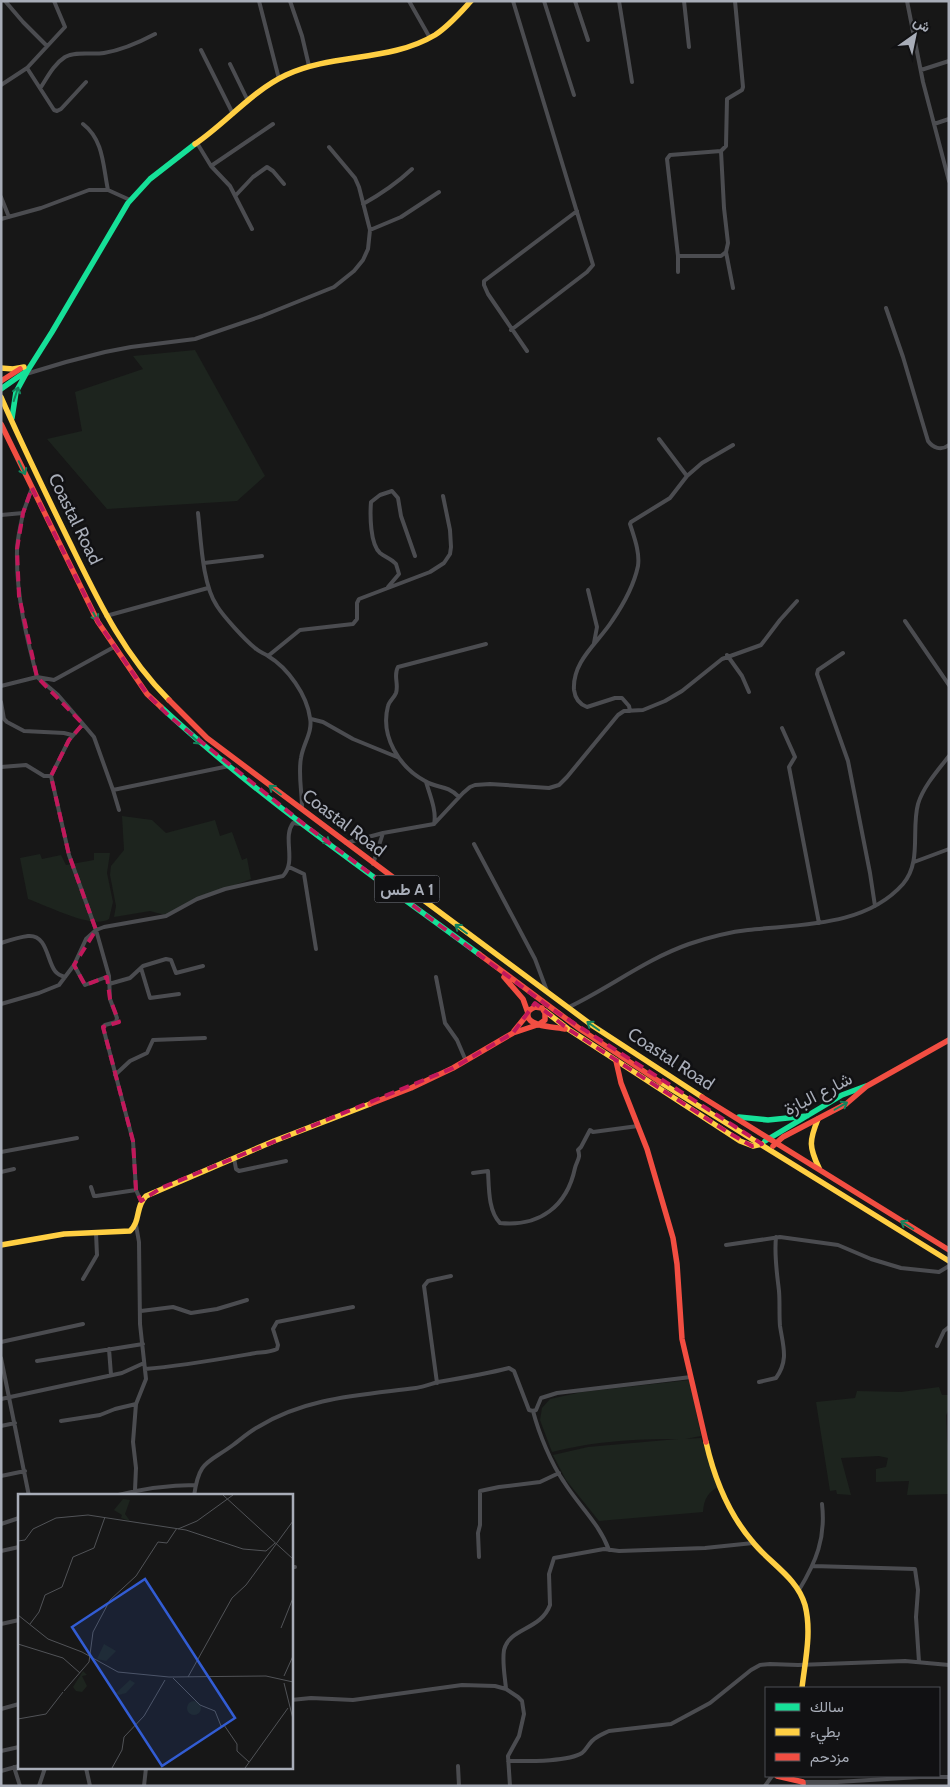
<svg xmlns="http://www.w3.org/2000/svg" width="950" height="1787" font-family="Cabin,Vazirmatn,sans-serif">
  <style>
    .green { fill: #1d241e }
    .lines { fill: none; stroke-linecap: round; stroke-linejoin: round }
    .street { stroke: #4b4c50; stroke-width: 4 }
    .fast { stroke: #16e098; stroke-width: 5.5 }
    .slow { stroke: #ffcf43; stroke-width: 5.5 }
    .jam { stroke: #f24e42; stroke-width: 5.5 }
    .oneway { stroke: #14835c }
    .marked { fill: none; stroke: #c2185b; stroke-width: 4; stroke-dasharray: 10 6; stroke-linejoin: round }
    .labels { text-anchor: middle; stroke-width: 5; stroke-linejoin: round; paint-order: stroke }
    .shield { fill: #111113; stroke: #7b7e86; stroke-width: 1 }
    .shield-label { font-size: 16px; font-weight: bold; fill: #a8adb8 }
    .street-label { font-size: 18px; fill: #a8adb8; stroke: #111113 }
    .inset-road { fill: none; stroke: #515357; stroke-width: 1 }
    .view { fill: #325cd3; fill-opacity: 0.15; stroke: #325cd3; stroke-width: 2.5 }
    .inset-edge { fill: none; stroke: #a8adb8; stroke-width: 2.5 }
  </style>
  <rect width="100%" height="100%" fill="#171717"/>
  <path class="green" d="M195 350 265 476 237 501 107 509 47 439 82 431 75 392 143 369 133 356Z
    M122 816 152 820 166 833 215 820 220 836 232 832 242 860 247 858 251 879 200 898 165 915 150 911 114 917 116 906 110 875 111 866 124 850Z
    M94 853H110L107 873 113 902 109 919C93 930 46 905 28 899L20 858 40 854 42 859 61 855 66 865 94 860Z
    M690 1380 701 1436 685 1439 701 1438 719 1486C708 1493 704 1498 703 1512L599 1521 566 1480 553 1455 588 1447 678 1439C632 1439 597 1441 552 1452L540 1420 542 1408 550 1399 582 1392Z
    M939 1387 942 1395H949V1410L946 1415 947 1439 949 1450V1494L907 1495 909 1481 876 1482V1469L886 1467 888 1458 879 1456 841 1458 851 1495 837 1494 836 1490 830 1491 816 1402 855 1398 857 1391 901 1392Z"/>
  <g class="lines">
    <path class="street" d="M5 1 23 22 47 46
      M259 1 279 79
      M290 1 302 36 309 66
      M409 1 430 38
      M544 1 574 95
      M575 1 588 40
      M619 1 632 82
      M684 1 689 47
      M907 1 923 82 949 181
      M201 50 233 114
      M230 64 248 101
      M27 68 65 27 54 1
      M921 70 949 61
      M1 85 27 68 54 110 57 111 61 109 86 82
      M41 87C48 76 54 64 65 57 76 51 91 55 104 53 122 50 138 43 155 34
      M83 124C104 140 103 167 108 190
      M934 124 949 119
      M197 143 211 166 230 186 252 229
      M721 151 670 155 667 159 678 256H721L726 252 728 243 724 208 721 151 726 146 727 99 742 90 743 87 735 1
      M211 166 273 124
      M236 195 253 177 267 167 273 171 284 184
      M1 197 9 217
      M363 204C381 194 397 183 412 169
      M1 219 41 208 89 190H108L130 200
      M370 230 401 217 439 192
      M726 252 733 288
      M678 256V272
      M886 308 903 357 928 441C933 448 941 451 949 445
      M511 330 587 272 593 265 513 1
      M527 351 488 294 484 285V281L577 211
      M26 374 66 362 105 352 131 347 195 339 262 316 334 287 354 271 363 260 368 249 370 230 359 187 355 178 329 147
      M687 476 702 463 733 445
      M198 513C201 539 202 584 217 606 224 617 245 640 255 648 259 652 264 653 268 656 288 668 307 695 310 718 313 732 303 744 301 758 298 774 302 791 302 808
      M1 515 23 513 32 488
      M204 563 262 556
      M388 587 399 574 396 564C392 559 385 557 380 553 370 544 370 515 371 502L380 495 392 491 398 498 401 516 415 556
      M588 590 597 627 594 643
      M106 616 208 588
      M905 621 949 685
      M843 653 818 670 817 674 848 761 870 873 875 906
      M727 655 742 676 749 692
      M268 656 300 630 353 624 357 619V603L359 599 430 572 444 563 450 554 451 547 450 530 443 496
      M1 686 37 677C26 635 16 595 17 551 17 538 21 525 23 513
      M1 702 4 719 7 722 24 731 64 733 72 735
      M630 711 629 706 622 698H615L587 707C579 704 575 698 574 690 572 661 598 643 612 621 623 605 634 585 638 566 640 552 634 537 630 524L631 522 670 498 687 476 659 439
      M311 719 323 722 353 739 397 757
      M83 724 58 695 37 677 54 680 114 647
      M782 728 795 757 789 767 819 923
      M1 767 26 765 44 776H51L69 740 83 724 94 737 113 790
      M426 782C430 795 437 812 434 824
      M459 797C446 784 438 789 425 781 399 767 380 736 388 706 389 701 394 698 396 693 399 684 393 675 398 667L486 644
      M119 810 113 790 229 766
      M346 843 383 833
      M474 844 535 959 547 991
      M914 862 949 849
      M373 864 383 833 434 824 463 793 470 787 475 785 490 784 549 788 559 785 567 777 618 715 624 711 643 710 665 701 682 691 722 659 761 645 780 620 797 601
      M289 867 304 874 316 949
      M1 943C10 940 20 937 28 936 47 934 47 961 55 971 58 975 61 976 65 977
      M74 965 85 985 109 976
      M141 968 150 998 179 994
      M436 977 445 1023 457 1040 466 1061
      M109 984 130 978 143 966 166 959 171 960 176 973 203 966
      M1 1004 39 993 59 985 74 965 86 939 96 930 69 855 51 776
      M569 1007C611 987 644 960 689 944 707 938 729 932 748 930 800 924 865 927 903 884 922 862 911 830 918 804 923 787 938 770 949 756
      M115 1075 130 1061 147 1053 153 1040 205 1038
      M1 1152 77 1138
      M234 1158 236 1169 239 1171 286 1161
      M1 1172 14 1169
      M473 1173 488 1171C489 1187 488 1211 500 1223 540 1227 567 1206 575 1168 577 1160 581 1158 578 1150L581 1147 590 1130 593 1132 638 1126
      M91 1187 94 1196H96L136 1190
      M141 1201 136 1190 133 1141 103 1027 105 1025 116 1022 117 1018 110 999 109 976 96 930 104 927 166 916 197 899 225 889 283 876C297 861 282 838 293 823L300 824
      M726 1245 780 1237 838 1245 871 1259 901 1268 939 1272 949 1266
      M83 1279 97 1255 96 1233
      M141 1311 173 1307 191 1313 217 1309 247 1300
      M1 1342 83 1324
      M937 1346 944 1331 949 1327
      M109 1349 111 1375
      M1 1358 29 1496
      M37 1361 143 1344
      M145 1369C181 1366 215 1360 250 1354 259 1352 269 1353 277 1349L278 1345 273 1329 277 1322 353 1307
      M759 1382 776 1378C789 1360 783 1346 780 1326 779 1314 780 1303 779 1291 777 1273 774 1256 776 1237
      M437 1383 424 1286 428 1281 451 1276
      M1 1399 122 1373 144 1363
      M533 1411C539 1434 551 1463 564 1482 579 1506 599 1523 609 1550
      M61 1421 100 1415 115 1409 136 1404
      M1 1426 15 1423
      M1 1476 25 1471
      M135 1490 136 1468 133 1442 136 1404 146 1379 140 1324 139 1242 136 1225
      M114 1496C141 1489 168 1485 195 1485
      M194 1496C199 1460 207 1464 233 1445 241 1439 249 1432 258 1427 306 1397 362 1395 416 1388 423 1387 431 1384 438 1382 462 1378 486 1374 509 1368L514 1371 529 1410 533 1411 536 1410 541 1398 557 1393 691 1377
      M1 1524 19 1518
      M1 1551 19 1547
      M479 1557 478 1533 480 1525V1491L499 1487 540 1482 559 1473
      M813 1566 915 1569 918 1590 916 1617 919 1662
      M291 1567H295
      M799 1590C816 1562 826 1538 822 1504
      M1 1624 19 1620
      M506 1689C505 1677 502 1662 504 1650 509 1628 541 1630 550 1605L549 1574 554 1558 604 1549 619 1551 705 1548 753 1543
      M291 1700 311 1698 353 1700 462 1685 495 1686 506 1689 518 1697 522 1701 524 1714 519 1736 508 1756 510 1786
      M1 1709 19 1704
      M1 1751 19 1747
      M508 1761C526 1761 568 1762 582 1753 586 1750 588 1745 592 1741 597 1736 603 1734 609 1731L671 1724 710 1703 751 1670 760 1665 770 1664 798 1665 905 1661 949 1665
      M458 1766 459 1786
      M14 1767 20 1786
      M86 1768 90 1786
      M1 1771 19 1766
      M803 1782H837L920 1777H949
      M39 1786 45 1768
      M144 1786 146 1768
      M765 1786 772 1776"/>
    <path class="fast" d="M1 389 28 370 52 332 128 203 150 179 195 144
      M12 418 16 392 28 370
      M161 707C259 798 371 874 479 954
      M739 1117 768 1120 807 1116
      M765 1141 842 1095 866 1086"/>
    <path class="slow" d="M195 144C226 123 252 91 286 75 333 53 390 62 435 35 449 26 460 13 471 1
      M1 368 13 369 24 367
      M1 397C22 445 45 492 68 539 97 598 122 653 169 700
      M414 893 593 1026 702 1097
      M545 1011 568 1029 740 1141 753 1146 762 1144
      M660 1082 949 1261
      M818 1119C809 1141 809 1147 819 1168
      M1 1245 64 1234 130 1231C141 1221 135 1207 146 1196L274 1141 370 1104
      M706 1442C714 1477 729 1514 752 1541 769 1563 797 1577 805 1605 812 1632 805 1661 802 1688"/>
    <path class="jam" d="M1 381 20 369
      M1 424 98 622 147 694 161 707
      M169 700 207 738 414 893
      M479 954 580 1029 660 1082
      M504 977 523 999 528 1013
      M538 1025 545 1020V1013L542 1008 535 1007C531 1009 527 1011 528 1016 529 1027 557 1027 565 1029
      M514 1031 527 1015
      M616 1061 621 1083 647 1149 673 1238 677 1264 682 1339 706 1442
      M702 1097 949 1250
      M370 1104 411 1088 453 1068 513 1033 537 1025
      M773 1146 783 1137 846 1104 867 1086 949 1040
      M777 1776 803 1782V1786"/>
  </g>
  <defs><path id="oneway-shaft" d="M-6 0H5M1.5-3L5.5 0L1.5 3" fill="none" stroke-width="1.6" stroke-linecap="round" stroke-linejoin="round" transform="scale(1.25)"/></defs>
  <g class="oneway">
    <use href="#oneway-shaft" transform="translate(16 394) rotate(-72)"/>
    <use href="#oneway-shaft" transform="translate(22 468) rotate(64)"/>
    <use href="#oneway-shaft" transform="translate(94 614) rotate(63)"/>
    <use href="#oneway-shaft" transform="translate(195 739) rotate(41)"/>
    <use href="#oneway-shaft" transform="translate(275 790) rotate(-143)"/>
    <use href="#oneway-shaft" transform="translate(324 839) rotate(37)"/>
    <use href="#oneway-shaft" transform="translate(461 929) rotate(-143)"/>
    <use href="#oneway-shaft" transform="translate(593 1026) rotate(-145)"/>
    <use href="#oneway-shaft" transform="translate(841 1106) rotate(-30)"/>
    <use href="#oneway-shaft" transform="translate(907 1225) rotate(-148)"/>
  </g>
  <path class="marked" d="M32 488 98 622 147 694 169 716 305 825 552 1009 762 1144 752 1146 729 1133 568 1029 535 1003 513 1033 453 1068 161 1188 141 1201 136 1190 133 1141 103 1027 119 1022 110 999 107 977 85 985 74 965 96 930 69 855 51 776 69 740 83 724 37 677 19 596 17 549 23 513Z"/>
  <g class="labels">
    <rect class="shield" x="374.5" y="875.5" width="65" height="27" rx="4"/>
    <g class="shield-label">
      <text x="407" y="895">طس A 1</text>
    </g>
    <g class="street-label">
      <text transform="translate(75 519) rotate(64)" y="6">Coastal Road</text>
      <text transform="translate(344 823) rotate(37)" y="6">Coastal Road</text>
      <text transform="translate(671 1059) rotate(33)" y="6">Coastal Road</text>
      <text transform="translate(818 1094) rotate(-27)" y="6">شارع البازة</text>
    </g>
  </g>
  <g transform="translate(18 1494)">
    <rect width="275" height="275" fill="#171717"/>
    <path d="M105 5 112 6 107 20 112 27 103 24 104 21 96 16ZM86 150 98 157 88 167 79 165ZM65 177 69 181 64 182 69 192 64 198 58 197 55 193ZM112 186 117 189 108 199 101 201 98 199ZM169 214a7 7 0 1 1 14 0a7 7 0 1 1-14 0Z" fill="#1d241e"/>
    <path class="inset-road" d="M205 1 275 65M160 35 179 27 215 1M0 47 7 46 15 35 38 24 70 21 168 36 225 55 248 57 257 49M0 121 30 145 64 158 100 178 151 183 248 182 275 188M12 130 21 118 27 101 44 93 55 63 76 54 87 23M263 134 275 104M0 150 45 164 62 179M266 182 275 162M170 183 214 104 228 91 275 27M155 184 182 211 197 217 203 232 206 231 219 250V257L231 268M266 189 275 225M46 197 71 168 75 138 92 106 118 82 140 48 149 49 159 34M0 225 28 220 45 198M94 274 104 256 106 243 126 222 147 186M227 274 270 214"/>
    <path class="view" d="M127 85 217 224 144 272 54 133Z"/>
    <rect width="275" height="275" class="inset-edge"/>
  </g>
  <rect width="950" height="1787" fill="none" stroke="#a8adb8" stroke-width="5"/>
  <rect x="765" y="1687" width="175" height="90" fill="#111113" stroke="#4d4f55"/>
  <rect x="775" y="1703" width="25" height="8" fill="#16e098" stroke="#4d4f55"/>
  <text x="810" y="1712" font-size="15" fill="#a8adb8">سالك</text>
  <rect x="775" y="1728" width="25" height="8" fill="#ffcf43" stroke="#4d4f55"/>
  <text x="810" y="1737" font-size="15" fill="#a8adb8">بطيء</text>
  <rect x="775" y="1753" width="25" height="8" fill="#f24e42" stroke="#4d4f55"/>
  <text x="810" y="1762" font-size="15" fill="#a8adb8">مزدحم</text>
  <g transform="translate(915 35) rotate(33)" stroke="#111113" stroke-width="4" paint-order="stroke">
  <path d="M0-4L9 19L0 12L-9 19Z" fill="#a8adb8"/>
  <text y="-8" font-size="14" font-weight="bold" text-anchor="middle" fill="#a8adb8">ش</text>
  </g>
</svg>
